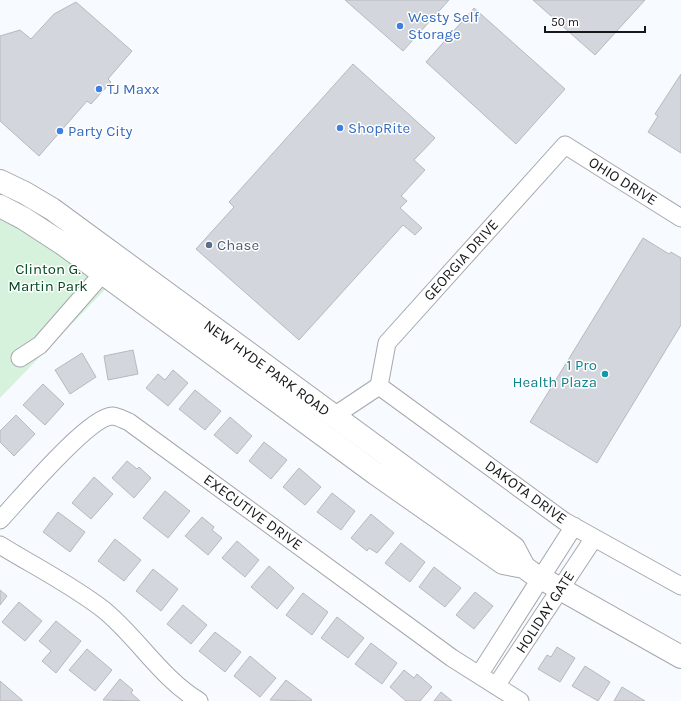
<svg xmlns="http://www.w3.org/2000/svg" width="681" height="701" font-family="Karla,sans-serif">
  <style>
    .green { fill: #d7f2dc }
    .building { fill: #d3d6dc; stroke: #b6b9be }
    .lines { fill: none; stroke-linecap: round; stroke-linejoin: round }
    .minor-casing { stroke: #a5a8ad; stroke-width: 19 }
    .major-casing { stroke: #a5a8ad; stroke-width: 24 }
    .minor { stroke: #fff; stroke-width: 17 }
    .major { stroke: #fff; stroke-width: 22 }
    .shop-dot { fill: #3f7fe0; stroke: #fff; stroke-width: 1.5 }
    .service-dot { fill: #5c6f8a; stroke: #fff; stroke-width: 1.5 }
    .culture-dot { fill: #0f9aa8; stroke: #fff; stroke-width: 1.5 }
    .labels { text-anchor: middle; stroke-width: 3; stroke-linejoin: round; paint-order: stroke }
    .shop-label { font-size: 15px; fill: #366cbe; stroke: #fff; text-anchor: start }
    .street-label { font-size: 15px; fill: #161719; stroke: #fff }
    .service-label { font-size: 15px; fill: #4e5e75; stroke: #fff; text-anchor: start }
    .park-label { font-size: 15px; fill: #024820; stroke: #fff }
    .culture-label { font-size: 15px; fill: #0d838f; stroke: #fff; text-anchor: end }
  </style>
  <rect width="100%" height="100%" fill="#f7fafe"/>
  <path class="green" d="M0 192 35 211 122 272 0 398Z"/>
  <path class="building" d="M345 0H449L403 51Z
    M533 0H645L595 55Z
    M76 2 132 51 108 79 111 82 91 104 87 101 39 156 0 121V36L20 30 31 39 54 14Z
    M474 8 565 89 516 144 426 62Z
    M353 64 435 138 414 160 425 170 401 196 407 201 400 208 422 228 415 235 403 225 299 340 196 249 234 207 229 202Z
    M681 74V153L648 132 658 116 655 114Z
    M643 238 669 254 671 252 681 258V325L597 463 530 422Z
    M133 350 138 374 108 380 104 356Z
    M82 353 96 377 70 394 55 370Z
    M173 370 188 383 168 406 146 388 158 374 165 380Z
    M43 384 64 404 45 425 23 405Z
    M195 390 221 411 205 430 179 409Z
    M16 415 35 434 14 456 0 442V431Z
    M230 417 252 436 237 454 214 435Z
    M264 442 287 460 271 479 249 461Z
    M127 461 137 469 139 467 151 478 134 498 112 478Z
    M299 468 321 487 305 505 283 487Z
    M94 477 113 494 91 519 72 503Z
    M165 491 190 511 168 538 143 518Z
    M332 493 355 511 341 530 317 512Z
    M58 512 85 532 70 552 43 532Z
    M371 514 394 533 377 553 369 548 367 551 351 538Z
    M202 517 214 527 212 530 222 538 208 555 185 536Z
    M115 539 141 560 124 581 98 561Z
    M237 541 259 560 245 577 222 558Z
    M401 543 425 562 410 582 385 563Z
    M269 566 294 588 277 609 251 587Z
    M434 567 461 588 445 607 419 587Z
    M153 569 178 589 161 611 136 591Z
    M0 590 7 596 0 605Z
    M475 592 493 606 474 629 456 615Z
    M303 593 328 612 312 635 286 615Z
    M19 602 42 621 25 641 2 622Z
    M183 605 207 625 191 644 167 624Z
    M337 617 364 638 348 658 321 638Z
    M56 621 81 641 56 673 42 661 51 651 39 641Z
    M215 632 241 652 225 672 199 651Z
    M371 643 397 663 382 684 355 664Z
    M557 647 575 658 560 682 538 669 547 655 551 657Z
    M87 649 112 670 95 691 69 670Z
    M250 656 276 678 260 697 234 676Z
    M585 666 610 682 598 701 572 686Z
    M404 670 414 678 417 674 432 687 420 701H406L390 687Z
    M120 679 133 690 131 693 140 701 103 700Z
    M286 680 312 700 311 701 270 700Z
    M0 681 22 700V701H0Z
    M622 687 645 701H614Z
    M441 692 452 701H434Z"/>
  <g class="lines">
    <g class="minor-casing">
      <path id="minor" d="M20 358 40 345 103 273
        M379 386 387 343 565 145 681 218
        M379 386 564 521 681 586
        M334 416 379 386
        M0 520C19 500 88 417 112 416 117 416 124 420 129 422L452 658 520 701
        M0 545C34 566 72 585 104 610 138 638 161 678 199 701
        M479 675 574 526
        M496 686 594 538"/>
    </g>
    <g class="major-casing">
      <path id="major" d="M0 181 25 193 52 209 514 548 524 567 532 573 681 657
        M0 206 23 218 63 244 376 474 503 563 524 567"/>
    </g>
    <use href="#minor" class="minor"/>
    <use href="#major" class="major"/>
  </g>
  <g class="shop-dot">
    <circle cx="400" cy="26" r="4"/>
    <circle cx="99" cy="89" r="4"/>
    <circle cx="340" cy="128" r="4"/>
    <circle cx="60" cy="131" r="4"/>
  </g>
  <circle class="service-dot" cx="209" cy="245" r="4"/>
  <circle class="culture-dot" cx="605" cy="374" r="4"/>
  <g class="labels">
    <g class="shop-label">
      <text x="408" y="22">Westy Self<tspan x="408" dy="17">Storage</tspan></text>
      <text x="107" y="94">TJ Maxx</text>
      <text x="348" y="133">ShopRite</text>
      <text x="68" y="136">Party City</text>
    </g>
    <g class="street-label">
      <text transform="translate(623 181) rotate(32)" y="5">OHIO DRIVE</text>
      <text transform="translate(461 260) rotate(-48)" y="5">GEORGIA DRIVE</text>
      <text transform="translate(267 368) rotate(36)" y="5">NEW HYDE PARK ROAD</text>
      <text transform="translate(526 492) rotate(36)" y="5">DAKOTA DRIVE</text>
      <text transform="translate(253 512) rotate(36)" y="5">EXECUTIVE DRIVE</text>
      <text transform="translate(545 612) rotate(-57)" y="5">HOLIDAY GATE</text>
    </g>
    <g class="service-label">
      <text x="217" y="250">Chase</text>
    </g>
    <g class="park-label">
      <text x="48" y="274">Clinton G.<tspan x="48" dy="17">Martin Park</tspan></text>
    </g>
    <g class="culture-label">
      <text x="597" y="370">1 Pro<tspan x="597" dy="17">Health Plaza</tspan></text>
    </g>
  </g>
  <path d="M545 26v6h100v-6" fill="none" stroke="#161719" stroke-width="2"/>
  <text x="551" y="26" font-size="12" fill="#161719" stroke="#ffffff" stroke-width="3" paint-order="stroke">50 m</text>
</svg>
